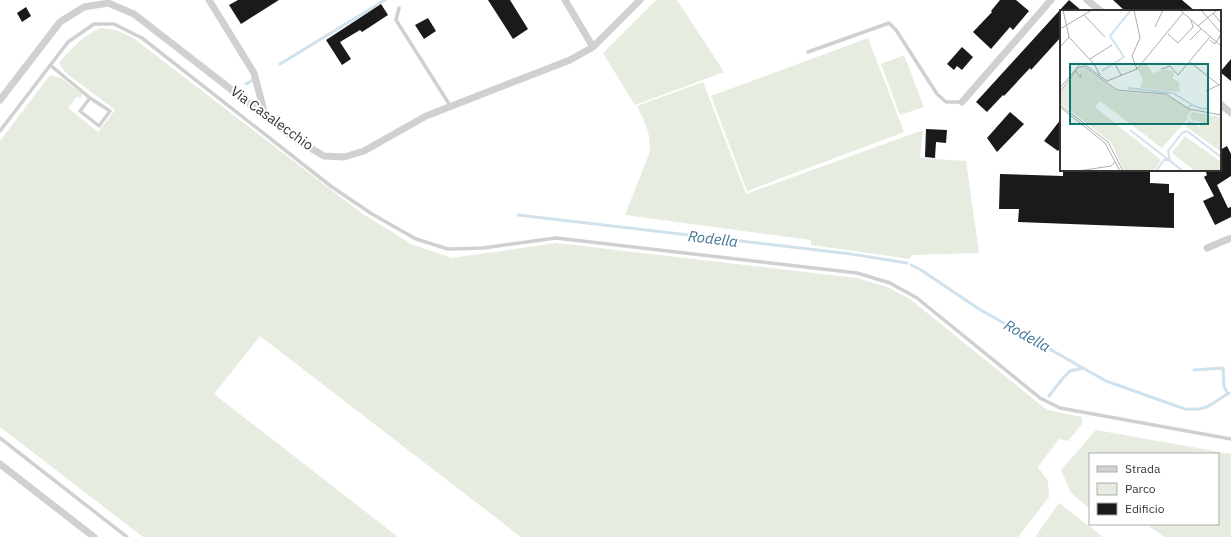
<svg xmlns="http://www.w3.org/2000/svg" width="1231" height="537" font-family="'IBM Plex Sans',sans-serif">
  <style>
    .green { fill: #e6ecdf }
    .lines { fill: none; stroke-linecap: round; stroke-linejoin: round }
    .stream { stroke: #cfe2ee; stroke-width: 3 }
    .building { fill: #1a1a1a }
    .lane { stroke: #d0d0d0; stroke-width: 3.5 }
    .street { stroke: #d0d0d0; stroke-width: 7 }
    .labels { text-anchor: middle; stroke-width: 4; stroke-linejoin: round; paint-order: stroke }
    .street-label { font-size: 14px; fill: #333; stroke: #fff }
    .water-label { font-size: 15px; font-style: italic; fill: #3f7597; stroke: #fff }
    .inset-river { fill: none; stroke: #cfe2ee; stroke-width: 2 }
    .inset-road { fill: none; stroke: #adadad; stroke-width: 1 }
    .view { fill: #0f766e; fill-opacity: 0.15; stroke: #0f766e; stroke-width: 2 }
    .inset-edge { fill: none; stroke: #333; stroke-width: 2 }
  </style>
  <rect width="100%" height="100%" fill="#fff"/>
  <path class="green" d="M656 0H677L724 72 635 105 603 53Z
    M101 28 116 30 132 37 360 212 411 244 452 258 556 243 857 278 887 287 910 299 1047 410 1082 417V424L1068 441 1059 439 1038 467 1048 481 1049 497 1018 537H521L260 336 214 394 398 537H143L0 427V141L50 75 61 78 82 94 81 99 77 96 68 108 98 132 115 110 66 73 59 63C71 49 83 35 101 28Z
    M868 38 904 132 747 191 711 96Z
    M904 55 924 107 900 115 881 64Z
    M703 82 746 194 923 130 920 158 966 161 979 253 912 255 910 259 811 245V240L625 215 649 154C652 133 645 124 637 106Z
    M1096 430 1231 454V537H1163V536L1146 524H1218V454H1090V509L1071 493 1061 470Z
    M1059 503 1103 537H1035Z"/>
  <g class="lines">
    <path class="stream" d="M280 64 385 0
      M246 84 253 80
      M518 215 851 254 907 263
      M911 265 921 270 979 309 1083 368
      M1194 370 1223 368 1224 387 1228 394
      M1049 396 1063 378 1070 371 1083 368 1106 381 1185 409C1209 411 1210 404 1229 393"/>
  </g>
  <path class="building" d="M238 0H279L241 24 229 5Z
    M488 0H510L528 29 513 39Z
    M1000 0H1016L1029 11 1013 30 1010 27 991 49 973 32 992 12 991 11Z
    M1069 0 1082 11H1061V37L1031 70 1030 68 1004 96 1003 95 987 112 976 102Z
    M1113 0H1182L1195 11H1125Z
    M381 4 388 15 362 32 360 30 340 42 351 59 342 65 326 40Z
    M26 7 31 16 22 22 17 13Z
    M428 18 436 31 424 39 415 25Z
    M962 47 973 57 962 70 957 66 954 70 947 64Z
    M1231 59V81L1220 72Z
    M1010 112 1024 124 997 152 987 138Z
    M1061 119V147L1058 151 1044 141Z
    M926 129 947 130 946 143 936 142 935 158 925 157Z
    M1227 146 1231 154V176L1217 185 1228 208 1231 207V217L1215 225 1203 201 1214 196 1204 177 1207 175 1205 170H1220V150Z
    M1063 170H1150V183L1169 184V193H1174V228L1018 222 1019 209H999L1000 174 1063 176Z"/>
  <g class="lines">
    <path class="lane" d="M399 8 396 20 451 107
      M808 52 889 23 896 30 937 94 946 102H962
      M50 65 90 98 80 111 99 126 110 111 90 98
      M0 131 68 42 94 24H114L142 38 332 187 372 214 416 239 448 249 483 248 556 238 857 273 890 283 917 298 1040 398 1060 408 1231 439
      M0 438 127 537"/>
    <path class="street" d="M209 0 254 73 265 115
      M565 0 593 47
      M1087 0 1101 11
      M0 100 60 22 84 7 108 3 134 14 295 139 324 156 344 157 364 151 426 116 570 60 593 47 640 0
      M962 102 1051 0
      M1220 104 1231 113
      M1207 248 1231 238
      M0 464 94 537"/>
  </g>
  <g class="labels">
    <g class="street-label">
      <text transform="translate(272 118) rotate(36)" y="5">Via Casalecchio</text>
    </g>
    <g class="water-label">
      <text transform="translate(713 239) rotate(7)" y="5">Rodella</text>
      <text transform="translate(1027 336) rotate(29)" y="5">Rodella</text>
    </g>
  </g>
  <g transform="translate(1060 10)">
    <rect width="161" height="161" fill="#fff"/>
    <path d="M85 52 92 62 90 64 108 58 109 61 112 60 114 65 112 68 119 72 120 82 80 78 83 70 78 59ZM22 57 57 81 106 85 132 100 127 106 128 109 102 138 40 91 35 97 101 150 94 161H64L51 132 0 93V83L16 62 22 68 23 66 17 61ZM133 102 161 107 160 141 125 116 129 110 139 117 141 113 136 110 134 112 129 106ZM125 126 161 152V161H135L112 143Z" fill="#e6ecdf"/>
    <path class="inset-river" d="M42 61 64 47 50 26 71 0M68 78 112 83M113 83 131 94M128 97 132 95 143 99 148 98M70 120 123 161M110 151 108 141 122 123 127 121 161 147M96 161 104 150H108"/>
    <path class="inset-road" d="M3 0 9 27 34 54 40 65M74 0 80 28 72 46 77 59M120 0 161 36M141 0 161 23M153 3 161 13M24 5 45 27M138 16 157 0M95 17 103 0M0 19 32 0M108 24 118 33 133 17 131 10M130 30 141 19M150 30 155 34 161 24M0 37 9 27M30 49 52 35M130 52 159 75M55 54 61 65M101 59 110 56 118 65 150 27M16 61 21 68V64M0 78 20 54 25 55 47 71 77 59 123 3M146 81 161 74M0 82 18 58 23 56 57 80 106 84 129 99 161 105M0 95 48 132 63 161M0 97 45 133 60 161M18 161 51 156 55 152"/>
    <path class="view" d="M10 54H148V114H10Z"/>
    <rect width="161" height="161" class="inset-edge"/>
  </g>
  <rect x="1089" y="453" width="130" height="72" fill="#ffffff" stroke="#adadad"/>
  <rect x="1097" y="466" width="20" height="6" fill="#d0d0d0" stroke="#adadad"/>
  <text x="1125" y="473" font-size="12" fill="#333333">Strada</text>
  <rect x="1097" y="483" width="20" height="12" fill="#e6ecdf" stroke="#adadad"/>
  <text x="1125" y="493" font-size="12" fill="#333333">Parco</text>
  <rect x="1097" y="503" width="20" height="12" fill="#1a1a1a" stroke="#adadad"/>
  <text x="1125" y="513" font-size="12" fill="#333333">Edificio</text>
</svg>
